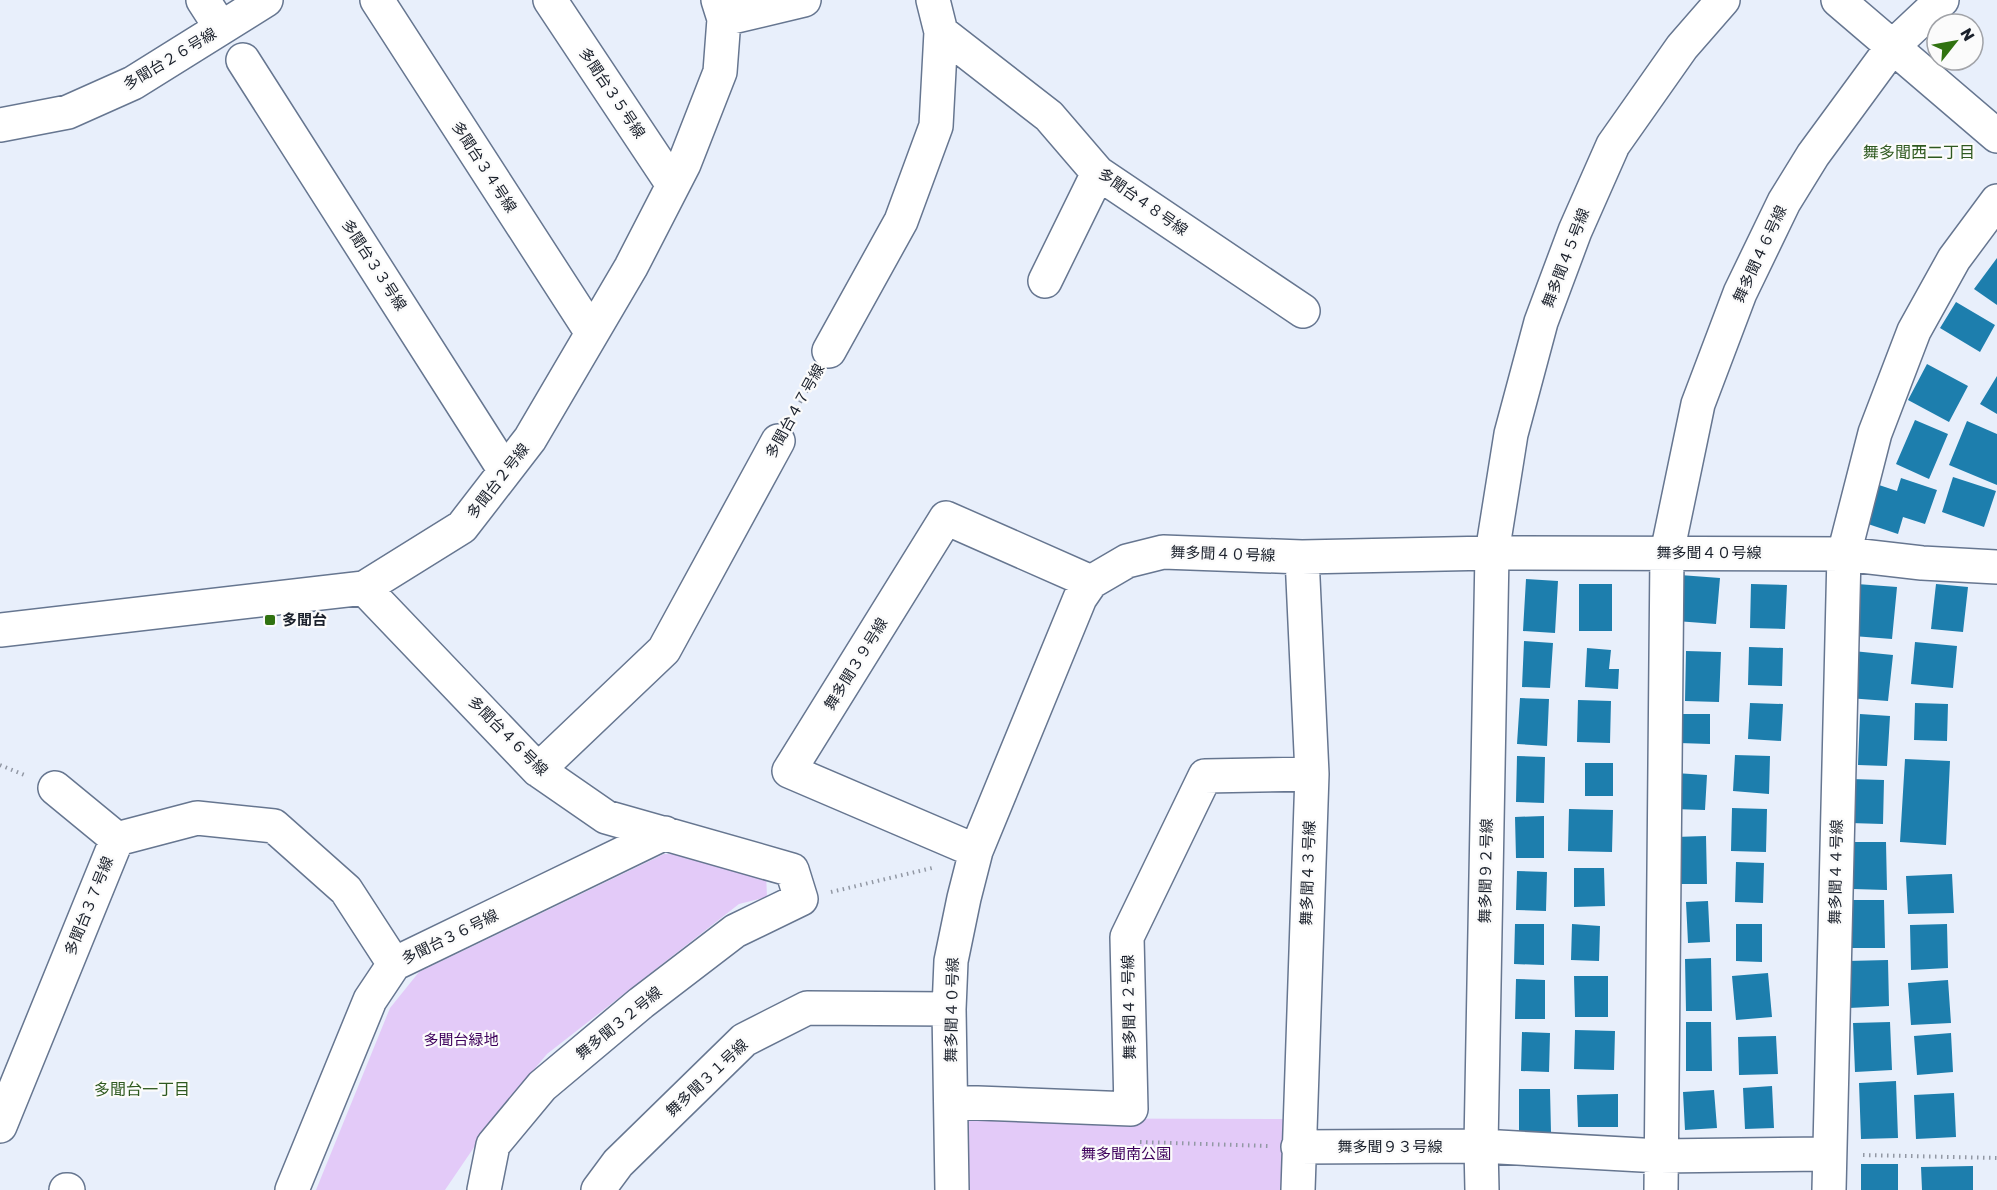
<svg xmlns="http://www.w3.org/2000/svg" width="1997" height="1190" font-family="Rubik,'Noto Sans JP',sans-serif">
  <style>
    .green { fill: #e3caf8 }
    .building { fill: #1d7ead }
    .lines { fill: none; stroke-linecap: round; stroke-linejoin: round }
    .minor-casing { stroke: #667690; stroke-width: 36 }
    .path { stroke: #9298a4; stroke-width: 4; stroke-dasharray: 1.5 4.5; stroke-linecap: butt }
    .minor { stroke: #fff; stroke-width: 33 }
    .poi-dot { fill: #307210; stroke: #fbfbfb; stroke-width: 2 }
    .labels { text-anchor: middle; stroke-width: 4.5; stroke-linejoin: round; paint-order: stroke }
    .street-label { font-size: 15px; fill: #1a202b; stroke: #fbfbfb }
    .poi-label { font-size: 15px; font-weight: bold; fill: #1a202b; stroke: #fbfbfb; text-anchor: start }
    .park-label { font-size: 15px; fill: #3e015c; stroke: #fbfbfb }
    .neighbourhood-label { font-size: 16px; fill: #2e591f; stroke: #fbfbfb }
  </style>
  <rect width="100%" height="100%" fill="#e8effb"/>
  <path class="green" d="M664 854 710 855 766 873 767 897 739 904 547 1054 498 1112 445 1190H316L390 1008 419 972Z
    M964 1118 1289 1119 1288 1190H962Z"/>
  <path class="building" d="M1997 258V305L1974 289Z
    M1956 302 1995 325 1980 352 1940 328Z
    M1927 364 1968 386 1949 422 1908 400Z
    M1997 376V414L1980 404Z
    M1915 420 1948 434 1929 479 1896 464Z
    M1967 421 1997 434V485L1949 465Z
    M1953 477 1996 491 1984 527 1942 512Z
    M1901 478 1937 490 1925 524 1903 517 1898 534 1868 524 1879 485 1897 491Z
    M1680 575 1720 578 1716 624 1676 621Z
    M1526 579 1558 581 1555 633 1523 631Z
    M1579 584H1612V631H1579Z
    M1751 584 1787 585 1785 629 1750 628Z
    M1857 584 1897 587 1892 639 1853 636Z
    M1936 584 1968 587 1963 632 1931 629Z
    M1524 641 1553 643 1550 688 1522 687Z
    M1915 642 1957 646 1953 688 1911 684Z
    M1749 647 1783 648 1782 686 1748 685Z
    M1587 648 1611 650 1609 669H1619L1618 689 1585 687Z
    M1686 651 1721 652 1719 702 1685 701Z
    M1853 651 1893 655 1888 701 1848 698Z
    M1520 698 1549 699 1547 746 1517 744Z
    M1578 700 1611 701 1610 743 1577 742Z
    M1750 703 1783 704 1781 741 1748 739Z
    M1915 703 1948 704 1947 741 1914 740Z
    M1679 714H1710V744L1679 743Z
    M1860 714 1890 716 1887 766 1858 765Z
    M1735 755 1770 756 1769 794 1733 791Z
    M1517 756 1545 757 1544 803 1516 802Z
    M1905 759 1950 761 1946 845 1900 842Z
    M1585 763H1613V796H1585Z
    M1675 773 1707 775 1705 810 1673 809Z
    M1851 779 1884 780 1883 824 1850 823Z
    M1732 808 1767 809 1766 852 1731 851Z
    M1569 809 1613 810 1612 852 1568 851Z
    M1544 816V858H1516L1515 817Z
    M1706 836 1707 884H1676L1675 837Z
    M1853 842H1886L1887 890 1853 889Z
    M1736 862 1764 863 1763 903 1735 902Z
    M1574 868H1604L1605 906 1574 907Z
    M1517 871 1547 872 1546 911 1516 910Z
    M1952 874 1954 913 1908 914 1906 876Z
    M1848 900H1884L1885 948H1849Z
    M1708 901 1710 942 1688 943 1686 902Z
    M1515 924H1544V965L1514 964Z
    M1572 924 1600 926 1599 961 1571 960Z
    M1736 924H1762V962L1736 961Z
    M1947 924 1948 968 1911 970 1910 925Z
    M1711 958 1712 1011H1686L1685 959Z
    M1888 960 1889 1006 1849 1008 1847 961Z
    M1768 973 1772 1017 1736 1020 1732 976Z
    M1574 976H1608V1017H1575Z
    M1516 979 1545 980V1019H1515Z
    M1948 980 1951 1023 1911 1025 1908 983Z
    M1686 1022H1711L1712 1071H1686Z
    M1890 1022 1892 1070 1855 1072 1853 1023Z
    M1575 1030 1615 1031 1614 1070 1574 1069Z
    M1522 1032 1550 1033 1549 1072 1521 1071Z
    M1951 1033 1953 1072 1917 1075 1914 1036Z
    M1776 1036 1778 1074 1739 1075 1738 1037Z
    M1896 1081 1898 1138 1861 1139 1859 1083Z
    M1772 1086 1774 1128 1745 1129 1743 1088Z
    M1519 1089H1550L1551 1132H1519Z
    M1714 1090 1717 1128 1685 1130 1683 1092Z
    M1954 1093 1956 1137 1916 1139 1914 1095Z
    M1618 1094V1127H1578L1577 1095Z
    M1861 1164H1898V1190H1861Z
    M1973 1166V1190H1922L1921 1167Z"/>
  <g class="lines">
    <g class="minor-casing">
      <path id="minor" d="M203 0 221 28
        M377 0 592 333
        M550 0 673 185
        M1838 0 1997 136
        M724 19 804 0
        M941 32 1049 116 1098 173 1303 311
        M243 60 505 471
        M0 125 68 112 133 83 266 0
        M1045 281 1098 173
        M829 351 901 221 936 126 941 32 933 0
        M364 588 538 770 606 817 792 870 801 899 735 931 641 1003 542 1086 493 1145 484 1190
        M0 630 364 588 462 527 530 439 631 267 684 164 720 72 724 19 718 0
        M538 770 664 650 778 441
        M55 788 117 839
        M976 851 789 771 946 518 1091 582
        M951 1102 1131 1109 1127 937 1205 776 1312 774
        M0 1126 117 839 197 818 274 826 346 890 394 964
        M1298 1147 1481 1146 1660 1156 1829 1154
        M66 1190H68
        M292 1190 370 1000 394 964 665 833
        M598 1190 618 1163 744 1040 807 1008 949 1009
        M952 1190 949 1009 951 961 964 898 976 851 1080 598 1091 582 1127 561 1163 552 1302 557 1492 553 1844 554 1922 563 1997 567
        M1298 1190 1312 774 1302 557
        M1482 1190 1481 1146 1492 553 1511 434 1541 322 1575 231 1613 145 1682 47 1723 0
        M1661 1190 1667 553 1698 404 1740 293 1784 202 1813 155 1893 46 1942 0
        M1829 1190 1844 554 1875 433 1914 331 1954 259 1997 201"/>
    </g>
    <path class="path" d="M794 413 814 378
      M0 765 27 776
      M831 892 932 868
      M1140 1142 1268 1146
      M1863 1155 1997 1158"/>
    <use href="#minor" class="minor"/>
  </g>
  <rect class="poi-dot" x="264" y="614" width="12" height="12" rx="3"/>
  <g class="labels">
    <g class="street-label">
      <text transform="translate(170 59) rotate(-31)" y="5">多聞台２６号線</text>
      <text transform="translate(612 93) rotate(56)" y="5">多聞台３５号線</text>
      <text transform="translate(484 167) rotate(57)" y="5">多聞台３４号線</text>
      <text transform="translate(1143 202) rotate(35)" y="5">多聞台４８号線</text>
      <text transform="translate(1760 254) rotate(-65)" y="5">舞多聞４６号線</text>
      <text transform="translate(1566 258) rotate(-69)" y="5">舞多聞４５号線</text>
      <text transform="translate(374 265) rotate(57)" y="5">多聞台３３号線</text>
      <text transform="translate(795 411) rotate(-61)" y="5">多聞台４７号線</text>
      <text transform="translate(498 481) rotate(-52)" y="5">多聞台２号線</text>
      <text x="1709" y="558">舞多聞４０号線</text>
      <text transform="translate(1223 554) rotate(2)" y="5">舞多聞４０号線</text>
      <text transform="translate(856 664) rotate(-58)" y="5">舞多聞３９号線</text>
      <text transform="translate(508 736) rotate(45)" y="5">多聞台４６号線</text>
      <text transform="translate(1486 871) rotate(-89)" y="5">舞多聞９２号線</text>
      <text transform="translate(1836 872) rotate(-89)" y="5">舞多聞４４号線</text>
      <text transform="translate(1308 873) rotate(-88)" y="5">舞多聞４３号線</text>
      <text transform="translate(89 906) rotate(-68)" y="5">多聞台３７号線</text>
      <text transform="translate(450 937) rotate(-26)" y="5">多聞台３６号線</text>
      <text transform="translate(1129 1007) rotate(-91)" y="5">舞多聞４２号線</text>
      <text transform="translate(952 1010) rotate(-89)" y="5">舞多聞４０号線</text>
      <text transform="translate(619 1023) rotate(-39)" y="5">舞多聞３２号線</text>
      <text transform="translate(707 1078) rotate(-43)" y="5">舞多聞３１号線</text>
      <text x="1390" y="1152">舞多聞９３号線</text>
    </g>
    <g class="poi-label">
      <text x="282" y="625">多聞台</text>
    </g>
    <g class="park-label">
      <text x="461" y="1045">多聞台緑地</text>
      <text x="1126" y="1159">舞多聞南公園</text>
    </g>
    <g class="neighbourhood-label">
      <text x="1919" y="158">舞多聞西二丁目</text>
      <text x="142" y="1095">多聞台一丁目</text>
    </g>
  </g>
  <g transform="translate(1955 42) rotate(59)"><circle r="28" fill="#fbfbfb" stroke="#a1a3a8" stroke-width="1.5"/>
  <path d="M0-4.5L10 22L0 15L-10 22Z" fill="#307210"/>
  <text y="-9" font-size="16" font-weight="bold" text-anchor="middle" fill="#1a202b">N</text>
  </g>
</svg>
